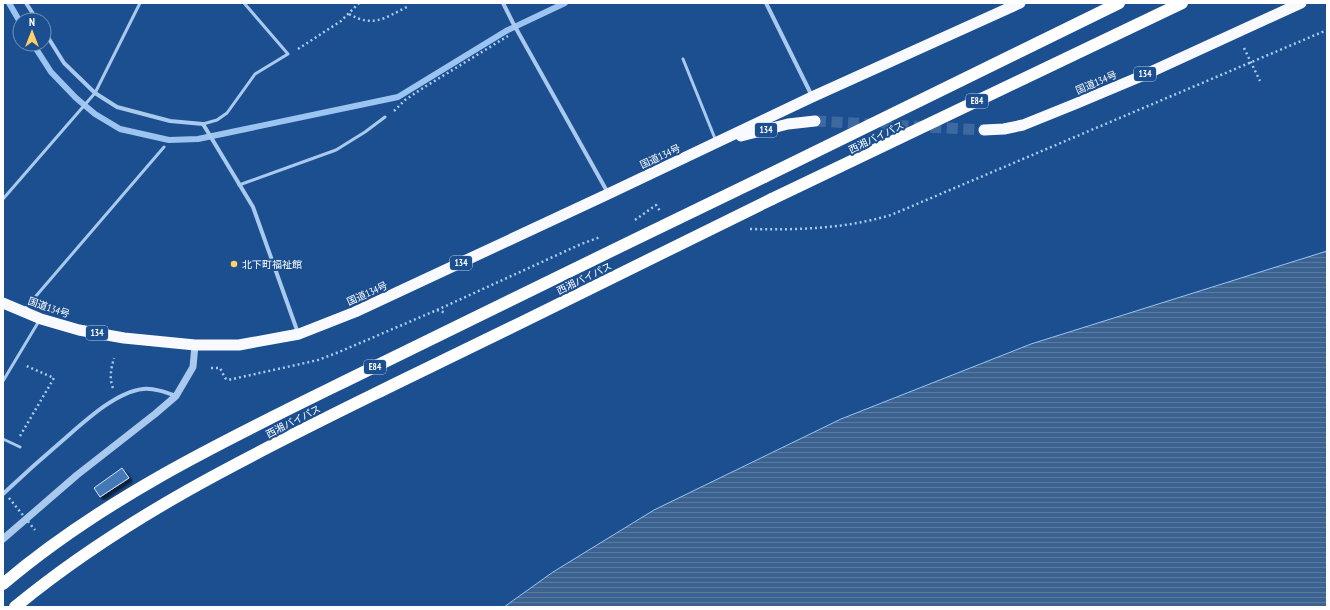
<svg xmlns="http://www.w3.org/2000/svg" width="1330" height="610" font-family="'PT Sans Narrow','Noto Sans JP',sans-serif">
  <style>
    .water { fill: url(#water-rules); stroke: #9cc4f0 }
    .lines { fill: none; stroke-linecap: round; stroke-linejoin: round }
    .stream { stroke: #9cc4f0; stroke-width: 6 }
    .building { fill: #4478b7; stroke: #cfe3fa; filter: url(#shadow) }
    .trunk-tunnel { stroke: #3d69a0; stroke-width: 11; stroke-dasharray: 11 5.5; stroke-linecap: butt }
    .path { stroke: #a9c9ee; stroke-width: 2.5; stroke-dasharray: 2 3; stroke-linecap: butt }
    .service { stroke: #a9c9ee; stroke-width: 3 }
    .minor { stroke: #a9c9ee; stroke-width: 4 }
    .tertiary { stroke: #a9c9ee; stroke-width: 7 }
    .trunk { stroke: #f8faff; stroke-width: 11 }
    .motorway { stroke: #fff; stroke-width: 12 }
    .path-bridge { stroke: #a9c9ee; stroke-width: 2.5; stroke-dasharray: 2 3; stroke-linecap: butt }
    .motorway-bridge { stroke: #fff; stroke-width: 12 }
    .poi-dot { fill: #ffd166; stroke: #1b4f8f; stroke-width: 1.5 }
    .labels { text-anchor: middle; stroke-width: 4; stroke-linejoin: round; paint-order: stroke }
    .shield { fill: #1b4f8f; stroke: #bbcadd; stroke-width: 1 }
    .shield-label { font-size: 9px; font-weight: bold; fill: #fff }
    .street-label { font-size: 10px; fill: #fff; stroke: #1b4f8f }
    .poi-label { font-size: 10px; fill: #fff; stroke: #1b4f8f; text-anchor: start }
  </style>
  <defs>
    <pattern id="water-rules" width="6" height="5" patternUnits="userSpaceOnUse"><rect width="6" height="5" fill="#3c6290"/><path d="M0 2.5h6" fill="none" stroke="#597aa1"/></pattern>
    <filter id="shadow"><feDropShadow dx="3.5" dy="3.5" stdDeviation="1" flood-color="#0009"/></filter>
  </defs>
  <rect width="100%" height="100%" fill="#1b4f8f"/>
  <path class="water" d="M1327 251V607H504L553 572 654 510 841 419 1031 344Z"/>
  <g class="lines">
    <path class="stream" d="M9 3 20 22
      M33 44 51 72 76 98 95 114 120 129 169 140 198 139 398 97 506 31 565 3"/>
  </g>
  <path class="building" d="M122 468 129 478 100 497 94 488Z"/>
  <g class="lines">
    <path class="trunk-tunnel" d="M815 121 984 130"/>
    <path class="path" d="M349 14C374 28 384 18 407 7
      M1244 48 1260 81
      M298 49 341 21 359 3
      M394 111 405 100 423 88 508 36
      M635 220 656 205 660 211
      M750 229C799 230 843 229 891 215L1327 30
      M437 310 446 313
      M211 368H220L225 378 228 380 296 365 318 360 339 352 437 310 579 245 600 237
      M113 388C109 378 111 369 114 358
      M20 436 54 378 24 365"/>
    <path class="service" d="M683 59 716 141
      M203 124 217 120 227 113 255 74 288 54 244 3
      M239 185 336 150 365 132 385 117
      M3 199 95 93 140 3
      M24 310 164 147
      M3 381 39 321
      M3 439 20 447"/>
    <path class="minor" d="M26 3 37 20
      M503 3 513 23 608 193
      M766 3 812 96
      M44 31 64 63 95 93 117 107 170 121 203 124 253 207 298 333
      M3 494C22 476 42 458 62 441 83 423 115 392 143 389 154 388 165 392 176 396"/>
    <path class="tertiary" d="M3 539 77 475 155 414 176 396 193 367 195 345"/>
    <path class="trunk" d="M984 130 1004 129 1023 125 1075 104 1144 75 1301 3
      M741 136 788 124 815 121
      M3 303 41 319 79 330 124 338 195 345H239L299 334 355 312 608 194 812 97 1020 3"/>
    <path class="motorway" d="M764 177 1119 3
      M772 199 1182 3"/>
    <path class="path-bridge" d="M9 498 35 530"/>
    <path class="motorway-bridge" d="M3 584C110 493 240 433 366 371 498 306 631 241 764 177
      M15 607C130 512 263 449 395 384 521 323 647 261 772 199"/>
  </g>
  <circle class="poi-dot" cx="234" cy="264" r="4"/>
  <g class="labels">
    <g class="shield">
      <rect x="1134" y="67" width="22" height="14" rx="3"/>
      <rect x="966" y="94" width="22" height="14" rx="3"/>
      <rect x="755" y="123" width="22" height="14" rx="3"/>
      <rect x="450" y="256" width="22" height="14" rx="3"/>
      <rect x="86" y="326" width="22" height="14" rx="3"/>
      <rect x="364" y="360" width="22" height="14" rx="3"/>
    </g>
    <g class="shield-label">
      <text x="1145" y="77">134</text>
      <text x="977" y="104">E84</text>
      <text x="766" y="133">134</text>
      <text x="461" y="266">134</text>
      <text x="97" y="336">134</text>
      <text x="375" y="370">E84</text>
    </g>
    <g class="street-label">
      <text transform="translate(1096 82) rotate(-23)" y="4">国道134号</text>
      <text transform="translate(876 137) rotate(-26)" y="4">西湘バイパス</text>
      <text transform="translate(660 156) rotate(-25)" y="4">国道134号</text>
      <text transform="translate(584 278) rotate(-26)" y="4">西湘バイパス</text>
      <text transform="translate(367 293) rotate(-24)" y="4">国道134号</text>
      <text transform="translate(49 307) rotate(19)" y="4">国道134号</text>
      <text transform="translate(293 421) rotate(-27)" y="4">西湘バイパス</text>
    </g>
    <g class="poi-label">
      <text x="242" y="268">北下町福祉館</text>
    </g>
  </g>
  <rect width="1330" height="610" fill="none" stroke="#ffffff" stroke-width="8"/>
  <g transform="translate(32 32)"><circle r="19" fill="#1b4f8f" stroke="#7695bc"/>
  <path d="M0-3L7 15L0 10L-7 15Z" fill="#ffd166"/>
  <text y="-6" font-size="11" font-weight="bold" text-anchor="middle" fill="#ffffff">N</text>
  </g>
</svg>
